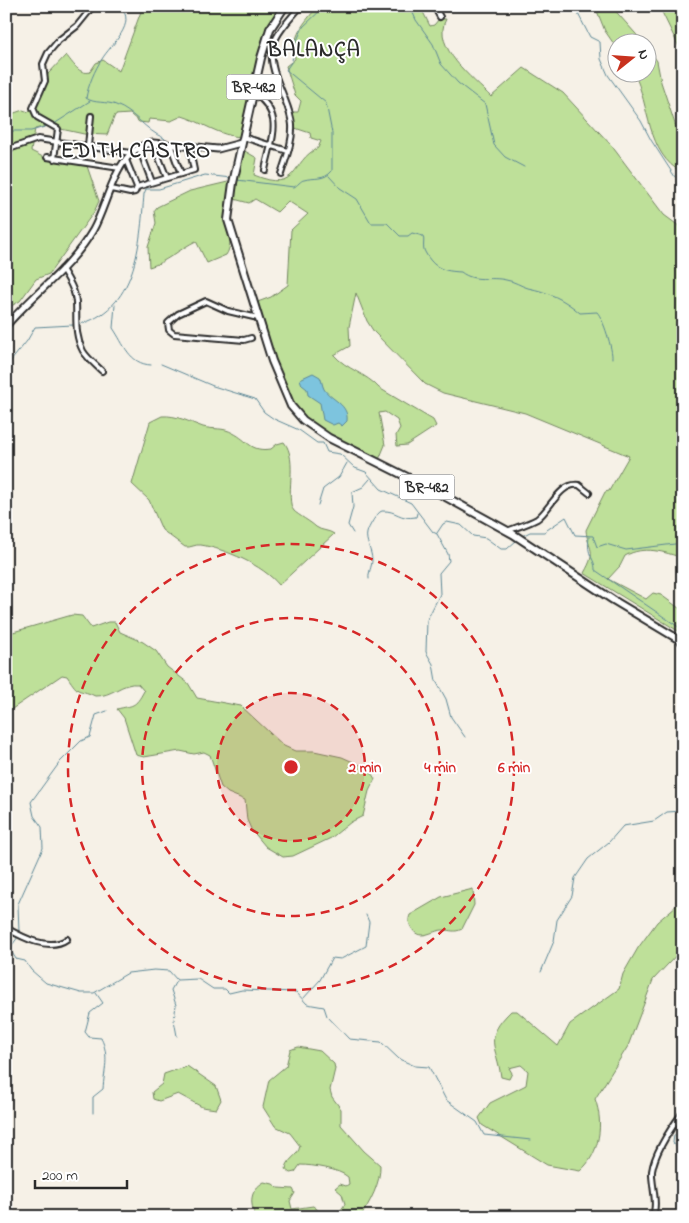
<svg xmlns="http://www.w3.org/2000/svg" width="689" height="1223" font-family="'Indie Flower',sans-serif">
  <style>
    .green { fill: #bee099; stroke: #748662 }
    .water { fill: #7dc4de; stroke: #5c8796 }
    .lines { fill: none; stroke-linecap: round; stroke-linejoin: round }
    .stream { stroke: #5c8796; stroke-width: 1 }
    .street-casing { stroke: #2b2b2b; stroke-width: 8 }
    .secondary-casing { stroke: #2b2b2b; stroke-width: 9 }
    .highway-casing { stroke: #2b2b2b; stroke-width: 10 }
    .street { stroke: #fff; stroke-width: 4 }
    .secondary { stroke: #fff; stroke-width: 5 }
    .highway { stroke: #fff; stroke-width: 6 }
    .ring { fill: none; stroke: #d62828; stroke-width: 2.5; stroke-dasharray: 9 6 }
    .labels { text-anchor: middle; stroke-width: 4; stroke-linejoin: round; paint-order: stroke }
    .shield { fill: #fff; stroke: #6b6b6b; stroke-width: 1 }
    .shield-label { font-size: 15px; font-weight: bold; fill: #2b2b2b }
    .district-label { font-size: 21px; font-weight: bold; letter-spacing: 1px; fill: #2b2b2b; stroke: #fff }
    .centre { fill: #d62828; stroke: #fff; stroke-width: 2.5 }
    .ring-label { font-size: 15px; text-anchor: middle; font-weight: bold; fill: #d62828; stroke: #fff; stroke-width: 4; stroke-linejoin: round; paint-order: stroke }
  </style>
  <rect width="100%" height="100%" fill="#f6f1e7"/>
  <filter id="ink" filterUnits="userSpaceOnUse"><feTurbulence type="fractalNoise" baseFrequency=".02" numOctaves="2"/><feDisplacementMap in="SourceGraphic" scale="10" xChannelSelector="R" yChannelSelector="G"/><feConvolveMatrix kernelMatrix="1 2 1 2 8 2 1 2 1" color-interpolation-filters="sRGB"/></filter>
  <g filter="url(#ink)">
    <path class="green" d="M143 6H282L262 40 241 137C219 136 202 122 182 116L171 121 149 119 148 123 139 122 130 114 115 115 107 135 84 134 47 126 35 129 31 151 47 159 87 166 99 201 94 212 49 274 36 279 20 301 6 309V116L23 110 29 112 44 89 48 74 66 55C73 63 79 75 90 72L96 63 103 60 119 71Z
      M318 6H420L430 26 434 25 439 19H446C431 47 474 79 491 97L524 68 563 93 611 145 664 215 683 229V558C664 552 644 545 625 556L620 566 608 579 646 599 653 593 661 595 683 611V634L584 573C598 549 588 551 586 530L605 492 609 491 629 456 525 413 443 393 425 384 374 332 367 321 356 293 349 327 350 346 334 355C346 369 367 374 379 388L433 420 436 426 407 445 397 446 396 435 400 428 397 420 385 412 379 413 385 445 378 462C354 449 325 438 305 419 276 389 268 341 255 303L271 297 288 285 291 230 308 214 288 201 277 212 255 199 249 203 234 199 243 150 257 158 254 175C300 194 290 161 318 148L321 141 311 138 310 133 295 128 292 112H298L301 101 295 95 286 66 295 59C291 36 304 23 318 6Z
      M595 6H611L643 42H616V47L605 31Z
      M659 6H683V51L679 47Z
      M647 47 657 61 661 82 683 148V173C646 154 650 105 634 73L646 72Z
      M232 181C229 191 226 201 226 212 225 227 235 242 226 255L207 263 196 241C181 248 165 263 149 267L148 247 156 223 154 211 157 207 190 191Z
      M162 416C177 415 189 422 203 427 214 430 223 427 233 433 249 441 250 452 271 449L277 444 284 442C299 460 284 499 294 511 298 515 311 522 316 527 321 531 329 530 334 534L279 585C263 565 225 549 201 545 195 544 191 548 185 547L162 530 149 500 132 484 150 422Z
      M72 615 82 616 91 628 108 622H115L120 632 143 642 156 651 167 667 188 683 197 698 241 706 284 746 295 751H314L342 757 369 769 375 779 369 791 363 816 351 822 331 838 293 856 283 857 266 847 251 829 247 820 245 800 228 793 221 787 210 755 204 752 194 754 180 751 144 757 136 755 124 718 117 709C133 705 135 708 144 691L138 684C122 682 112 697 95 696 76 687 81 697 67 676L62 675 6 713V634Z
      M473 889 474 905 462 929C454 933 451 930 443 930 432 930 419 943 411 927 409 923 408 920 410 915L441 897Z
      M683 900V948L653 980 628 1046 595 1099C604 1123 600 1154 580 1171L547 1165 482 1125 479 1118 490 1103 526 1085 528 1071 521 1065 509 1068 512 1073 509 1079 501 1077C497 1046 482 1039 511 1011H517L558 1046 570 1024 619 989 623 974 638 948 657 922Z
      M298 1047 320 1051 334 1064 335 1069 330 1090 332 1097 341 1109V1125L364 1151 380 1165C381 1182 370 1203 360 1217H331L341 1210 345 1204 342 1194 335 1188 340 1184 346 1186 349 1184 348 1177C339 1169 313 1165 300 1165L295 1172 290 1173 286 1170C286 1159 298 1157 300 1146L290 1133 275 1126 263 1107 269 1080 286 1066 290 1050Z
      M187 1066 216 1086 221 1100 216 1109 202 1107 178 1094 159 1101 153 1099 152 1092 162 1084 164 1074Z
      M264 1182 273 1184 278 1188 293 1189 295 1193 290 1201 292 1209 313 1206 318 1210 317 1217 256 1216C249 1203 250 1190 264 1182Z"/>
    <path class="water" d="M313 373 320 377C322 381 322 385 324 389 331 400 349 404 347 421L342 426 338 423 333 425 323 420 320 403 308 395 307 389 302 385 300 379Z"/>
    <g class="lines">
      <path class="stream" d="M120 6C138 24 111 44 102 59 95 69 88 86 86 98 94 104 107 101 116 105 135 112 146 131 164 138L167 143
        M410 6 416 20 433 44 441 64 458 83 485 104 494 145 505 157 524 167
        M574 6 590 37 600 42 601 59 608 75 641 121 651 140 675 177
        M54 124 90 101
        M6 131H31L48 126
        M168 146 174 161
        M329 176 340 188 357 199 371 223H387L400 236H408L412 233 423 236C425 241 422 247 425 252 434 269 444 271 461 272 475 283 490 276 506 280 514 281 521 286 528 288 548 292 564 299 580 313L597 312C603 318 613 350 612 358
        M237 180 294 187C297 186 301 180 304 180 314 177 324 181 332 171V133L326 103 286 70 292 61 294 47 303 27 325 6
        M115 305 113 328C124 344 129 364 151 365
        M77 325C137 310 140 245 144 194L146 189H159L205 175 231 178
        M161 364 213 386 255 399 264 412 274 419 299 430 317 443H323L327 452 340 454 355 468 366 472 381 489 411 503 433 532 437 534
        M6 367 27 341 35 327 73 325
        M318 505 323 489 339 477 347 463
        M353 533 348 525 353 507 352 492 363 487 370 479
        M437 533 443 524 447 522 461 525 473 536 486 538 501 549H507L517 540
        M437 534 448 554 449 561 439 573 440 594 427 620 426 652 433 664 436 681 446 699 451 717 465 737
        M522 536 530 532H544L566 517 575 535 593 536 597 547 606 544 626 550 683 543
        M589 537C586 557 595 557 595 570L683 630
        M369 579C368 572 372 567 372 560 372 551 365 541 367 533 368 528 377 512 382 511 397 510 399 520 416 517L417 513
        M19 932 18 904 43 848 42 827 34 816 31 802 60 762 81 741 90 737 96 715 107 711
        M6 943 16 959 25 961 31 970 46 983 81 993H94L128 973 154 970 169 971 177 980 198 979 213 989H225L229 993 242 990 296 992 307 1004 324 1007 327 1016 349 1039 381 1042 399 1059 415 1066 429 1067 446 1100 477 1122 484 1135 531 1140
        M10 948 18 937
        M541 972 554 941 557 920 572 896 575 878 588 859 609 842 623 826 654 821 667 812 683 811
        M176 981 171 990 176 1005 174 1020 177 1036
        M303 999 320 980 332 958 341 959 366 946 369 922 366 915
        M93 1113V1097L103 1089C104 1071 110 1056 101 1038L89 1037 85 1032 90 1013 103 1003 96 993
        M683 1130 679 1135H674L673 1143 683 1151"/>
      <g class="street-casing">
        <path id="street" d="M434 6 440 17
          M253 92C285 115 272 136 265 170
          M243 137 288 151
          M153 143 167 178
          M170 144 181 174
          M88 146 91 116
          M139 148 152 182
          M6 150 38 139 131 153
          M47 157 120 168
          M54 159 58 129 37 117 33 108 45 81 43 64 48 53 59 40 77 26 90 10
          M126 160 137 187
          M281 174C286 158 293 142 292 125 291 113 286 103 282 92 263 49 271 40 301 6
          M137 187 194 170 189 146
          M111 189 130 193 135 192 137 187
          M62 269C68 279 75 290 76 302 77 319 74 334 83 351 88 359 96 365 102 371
          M251 338 244 340 174 334 169 330 168 323 178 314 206 301 228 311 258 318
          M507 531C517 527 528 524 537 519 550 510 560 482 579 485L589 493
          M6 928C22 937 49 952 67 939
          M652 1217C659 1205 651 1184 652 1171 655 1151 671 1128 683 1112"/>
      </g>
      <g class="secondary-casing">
        <path id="secondary" d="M6 326C34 293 71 268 93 230 109 202 115 148 153 143L218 149 241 143"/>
      </g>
      <g class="highway-casing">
        <path id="highway" d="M285 6 270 29 261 58 233 183 228 220 272 361 291 406 303 420 329 438 435 491 513 534 613 600 683 642"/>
      </g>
      <use href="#street" class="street"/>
      <use href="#secondary" class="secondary"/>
      <use href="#highway" class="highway"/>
    </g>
  </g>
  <circle cx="291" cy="767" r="74" fill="#d62828" fill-opacity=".12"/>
  <g class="ring">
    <circle cx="291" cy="767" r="74"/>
    <circle cx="291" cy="767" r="149"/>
    <circle cx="291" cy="767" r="223"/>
  </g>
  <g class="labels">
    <g class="shield">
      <rect x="226.5" y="74.5" width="55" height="25" rx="4"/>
      <rect x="399.5" y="474.5" width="55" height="25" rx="4"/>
    </g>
    <g class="shield-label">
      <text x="254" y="92">BR-482</text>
      <text x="427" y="492">BR-482</text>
    </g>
    <g class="district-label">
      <text x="314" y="56">BALANÇA</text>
      <text x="136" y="157">EDITH CASTRO</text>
    </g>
  </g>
  <circle cx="291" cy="767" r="8" class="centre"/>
  <g class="ring-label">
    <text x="365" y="772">2 min</text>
    <text x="440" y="772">4 min</text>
    <text x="514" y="772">6 min</text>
  </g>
  <rect width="689" height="1223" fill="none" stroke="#fff" stroke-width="25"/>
  <rect x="12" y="12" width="664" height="1198" fill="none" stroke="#2b2b2b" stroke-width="2" filter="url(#ink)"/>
  <g transform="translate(632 58) rotate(73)"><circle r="24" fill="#ffffff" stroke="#aaaaaa"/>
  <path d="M0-4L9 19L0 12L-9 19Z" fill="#c8321e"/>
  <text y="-8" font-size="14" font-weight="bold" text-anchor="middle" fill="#2b2b2b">N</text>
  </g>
  <path d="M35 1180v8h92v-8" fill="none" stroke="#2b2b2b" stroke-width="2.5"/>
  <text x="42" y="1180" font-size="15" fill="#2b2b2b" stroke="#ffffff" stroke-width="4" paint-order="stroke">200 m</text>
</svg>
